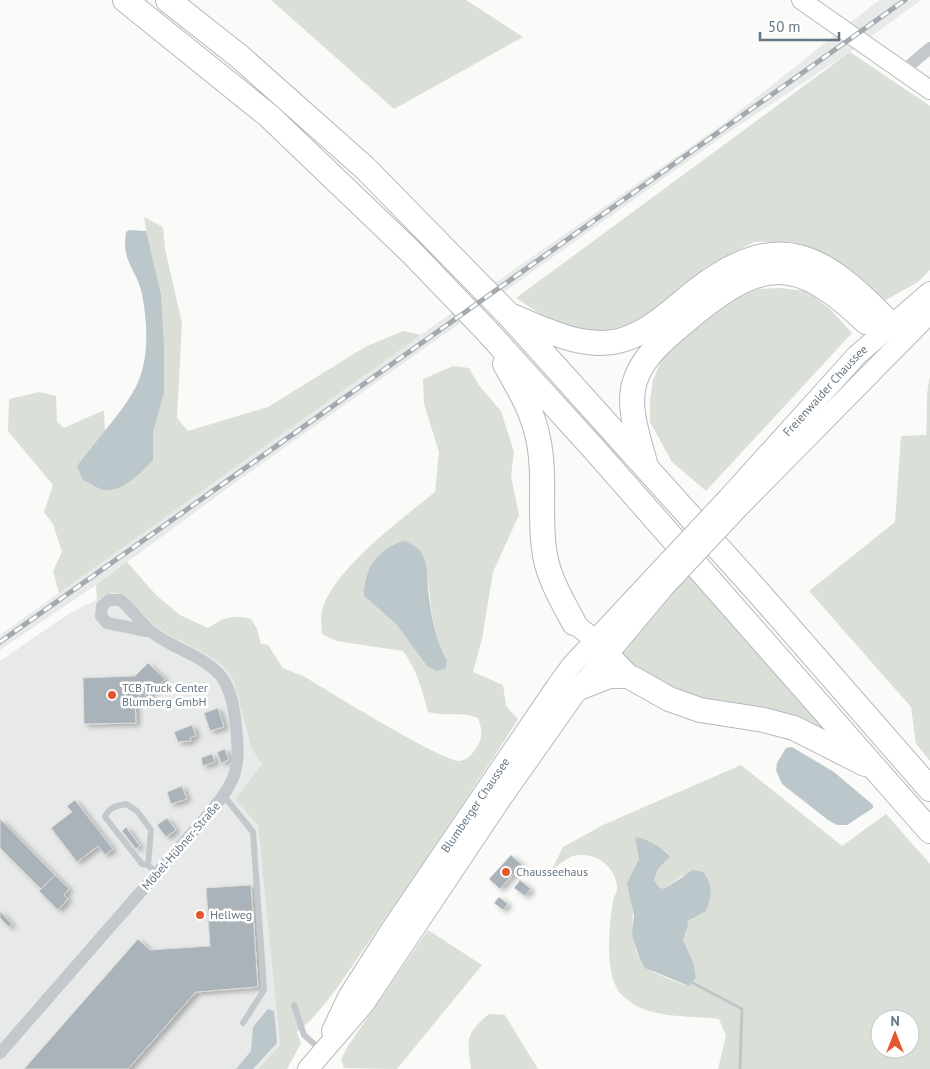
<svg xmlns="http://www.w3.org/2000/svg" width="930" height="1069" font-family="'PT Sans',sans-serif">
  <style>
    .built { fill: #e8e9e9 }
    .green { fill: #dadfd7; fill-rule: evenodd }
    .water { fill: #bbc7cb }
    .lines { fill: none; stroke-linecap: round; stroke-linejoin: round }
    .stream { stroke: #bbc7cb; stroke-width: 3 }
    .building { fill: #aab3b9; stroke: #dcdcda; filter: url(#shadow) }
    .secondary-casing { stroke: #b3babf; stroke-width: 20 }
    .primary-casing { stroke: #b5babe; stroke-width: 22 }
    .motorway-casing { stroke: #b4b9bd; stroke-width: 26 }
    .service { stroke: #c3c8cc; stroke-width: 6 }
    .minor { stroke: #c3c8cc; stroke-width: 12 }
    .secondary { stroke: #fff; stroke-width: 18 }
    .primary { stroke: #fff; stroke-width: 20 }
    .motorway { stroke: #fff; stroke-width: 24 }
    .rail-casing { stroke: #a2aab0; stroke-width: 5 }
    .rail { stroke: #fff; stroke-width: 3; stroke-dasharray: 9; stroke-linecap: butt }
    .primary-bridge-casing { stroke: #b5babe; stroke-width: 22; stroke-linecap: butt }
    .primary-bridge { stroke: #fff; stroke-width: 20 }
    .poi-dot { fill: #e4572e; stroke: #fff; stroke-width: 2 }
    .labels { text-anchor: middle; stroke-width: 5; stroke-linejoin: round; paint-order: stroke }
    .street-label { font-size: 12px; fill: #657683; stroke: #fff }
    .poi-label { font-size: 12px; fill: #657683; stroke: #fff; text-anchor: start }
  </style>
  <defs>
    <filter id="shadow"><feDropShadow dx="4" dy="2.5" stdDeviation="2.5" flood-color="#0004"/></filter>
  </defs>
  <rect width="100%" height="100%" fill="#fafaf8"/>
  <path class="built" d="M879 0H921L850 52 729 132 232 485 96 585 0 650V635L436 324 723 124Z
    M112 592 121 594 154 625 169 635 202 652 222 665 233 679 252 750 262 765 235 800 258 825 280 1045 258 1069H0V661L70 613Z"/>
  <path class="green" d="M271 0H466L523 37 394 109Z
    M850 52 930 106V270L918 282 882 302 846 269 792 242H754L707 266 649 318 602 332 554 323 516 298Z
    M144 217 163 227 165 249 182 323 177 418 188 431 268 407 365 347 403 331 421 335 59 593 53 571 62 552 53 524 44 512 53 485 8 431 9 399 39 392 56 396 57 422 64 428 104 410 105 431 84 456 153 460V433L164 393 150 256Z
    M780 288 807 291 830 309 852 333 706 491 672 462 650 422V400L653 380 665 351 731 299 759 289Z
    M453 366 469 368 478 384 501 411 514 452 511 476 519 515 493 572 482 639 473 672 503 685 506 706 518 719C471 794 420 867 370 940 351 967 323 1013 297 1032L301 1043 287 1069H258L280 1045 258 825 235 800 262 764 252 750 233 679 222 665 202 652 169 635 154 625 121 594 112 592 97 600 96 585 127 562 157 596 180 615 208 628C225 617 232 615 251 619L257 629 261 644 268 645 283 668 305 677C326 690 445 763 460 761 469 759 472 754 477 747 483 737 482 729 478 718 460 711 447 717 428 712 422 690 417 670 403 651L336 641 322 634C322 627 320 618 322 611 332 570 402 519 435 492L439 452 424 404 423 379ZM394 544 422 554C433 590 428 628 447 662L446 668 427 666 396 624 364 596C363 571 375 559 394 544Z
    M930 377V761L916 744 911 707 809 591 895 522 901 436 926 435C928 416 925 395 930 377Z
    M688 574 840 745 723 710 639 677 618 649Z
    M741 765 842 846 886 814 930 864V1069H718L726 1036 719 1019C689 1015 649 1020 624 997 603 979 609 926 613 901 614 896 618 891 617 887 616 866 593 850 573 856 565 859 557 866 551 871L563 847 603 825ZM637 837 667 852 666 862 658 869 654 880 659 887 664 889 683 875 699 913 687 921 686 933 683 940 694 964 696 978 689 986C679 983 651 973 644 966 628 949 633 894 635 871 636 866 639 861 639 857 638 850 636 844 635 838ZM880 1019H910V1049H880Z
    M428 930 482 965 397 1069 344 1068 341 1059 348 1046Z
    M489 1014 505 1015 538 1069H471C467 1039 465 1034 489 1014Z"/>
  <path class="water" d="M129 230 146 231 161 295 164 348V393L153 433V460C141 472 124 492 104 490 98 489 89 482 83 480L77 466C95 441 117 419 133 392 150 364 148 325 142 294 137 269 121 263 126 232Z
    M403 541C411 543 418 547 422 554 428 564 427 579 428 589 431 614 435 640 447 661L446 668 437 671 427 666 396 624 364 596C363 570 378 549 403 541Z
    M792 747 834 772 873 805V808L847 825H837L828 820 782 784 776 770 777 763 786 748Z
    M635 837C645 838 664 848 670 857L658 869 654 880 659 887 664 889 693 870 703 872C713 885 712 896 706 911L687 921 688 926 683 940 694 964 696 978 689 986 645 968 640 960 632 935 634 916 627 883 639 859Z
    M268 1009 274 1011 277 1043 253 1069H236L251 1051 253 1027Z"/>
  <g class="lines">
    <path class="stream" d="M693 983 742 1009 740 1069"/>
  </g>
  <path class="building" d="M148 663 165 679 147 697 143 693 135 700 136 723 84 724 83 678 135 676Z
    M218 708 224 727 210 731 204 713Z
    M192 725 196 736 190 738 191 741 178 742 174 732Z
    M225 749 229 760 221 763 217 752Z
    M212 754 215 762 203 766 201 758Z
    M182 786 187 799 171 804 167 792Z
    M75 800 113 849 105 855 98 846 77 862 51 828 72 812 67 806Z
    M167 818 176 830 166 837 157 825Z
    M0 819 55 875 41 889 0 848Z
    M126 827 140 846 136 849 122 831Z
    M511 855 522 865 500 889 489 879Z
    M55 875 69 889 64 895 68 899 58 910 39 891Z
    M520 880 531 889 525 896 514 888Z
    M251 885 258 987 196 992 128 1069H24L138 939 150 950 210 946 206 888Z
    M499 897 508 904 503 910 494 903Z
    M0 911 12 924 9 927 0 918Z"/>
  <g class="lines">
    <g class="secondary-casing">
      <path id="secondary" d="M801 0 930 90"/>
    </g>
    <g class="primary-casing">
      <g id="primary">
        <path id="s1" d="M728 498 857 355 930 292"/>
        <path d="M738 508 930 313"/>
        <path d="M574 623 595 640 632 678"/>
        <path d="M579 690 610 678H632"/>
        <path id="s2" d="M332 1031 348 997 390 931 556 687 572 665 654 577"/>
        <path d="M308 1069 364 1004 501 799 577 691 664 587"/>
      </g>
    </g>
    <g class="motorway-casing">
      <path id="motorway" d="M125 0 269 116 411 252 486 330 594 449 930 831
        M168 0 240 57 365 168 507 313 758 592 930 789
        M512 316C546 330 587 352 625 339 654 329 674 308 697 290 781 225 826 257 891 325
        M505 364C518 387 533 412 538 438 546 475 539 512 544 549 547 576 562 600 574 623
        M646 467C640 441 626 408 635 381 643 355 668 336 688 319 761 258 796 254 866 322
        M632 678 669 699 700 710 764 720 794 728 865 764"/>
    </g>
    <path class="service" d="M224 796 253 832 264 990 243 1023
      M148 865 151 830 137 811 126 804C116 806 109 807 105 817L142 864 148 865 157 874
      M294 1005 304 1035 320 1049"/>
    <path class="minor" d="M903 71 930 48
      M0 1053 200 824C236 781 242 775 235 718 233 703 230 687 220 675 202 655 173 649 152 632 140 623 132 609 120 600H109L102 606 101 616 107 623 152 632"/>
    <use href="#secondary" class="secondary"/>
    <use href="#primary" class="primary"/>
    <use href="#motorway" class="motorway"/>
    <g class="rail-casing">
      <path id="rail" d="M0 642 905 0"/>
    </g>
    <use href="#rail" class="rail"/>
    <g class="primary-bridge-casing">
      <path id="primary-bridge" d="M654 577 728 498
        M664 587 738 508"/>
    </g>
    <use href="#primary-bridge" class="primary-bridge"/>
  </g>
  <g class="poi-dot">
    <circle cx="112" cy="695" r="5"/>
    <circle cx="506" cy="872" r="5"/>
    <circle cx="200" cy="915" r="5"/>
  </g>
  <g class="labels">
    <g class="street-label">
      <text dy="4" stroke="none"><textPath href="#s1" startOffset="145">Freienwalder Chaussee</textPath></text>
      <text dy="4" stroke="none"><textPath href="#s2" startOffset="268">Blumberger Chaussee</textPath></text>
      <text transform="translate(181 846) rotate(-49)" y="4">Möbel-Hübner-Straße</text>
    </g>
    <g class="poi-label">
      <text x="122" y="692">TCB Truck Center<tspan x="122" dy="14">Blumberg GmbH</tspan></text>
      <text x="516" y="876">Chausseehaus</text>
      <text x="210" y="919">Hellweg</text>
    </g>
  </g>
  <g transform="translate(895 1034)"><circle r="24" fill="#ffffff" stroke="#c1c8cd"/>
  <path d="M0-4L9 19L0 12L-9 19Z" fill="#e4572e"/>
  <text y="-8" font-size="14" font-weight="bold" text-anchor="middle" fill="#657683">N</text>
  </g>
  <path d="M760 32v8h79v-8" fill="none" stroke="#657683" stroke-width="2.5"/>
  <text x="768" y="32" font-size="15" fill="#657683" stroke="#ffffff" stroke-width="4" paint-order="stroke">50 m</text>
</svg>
